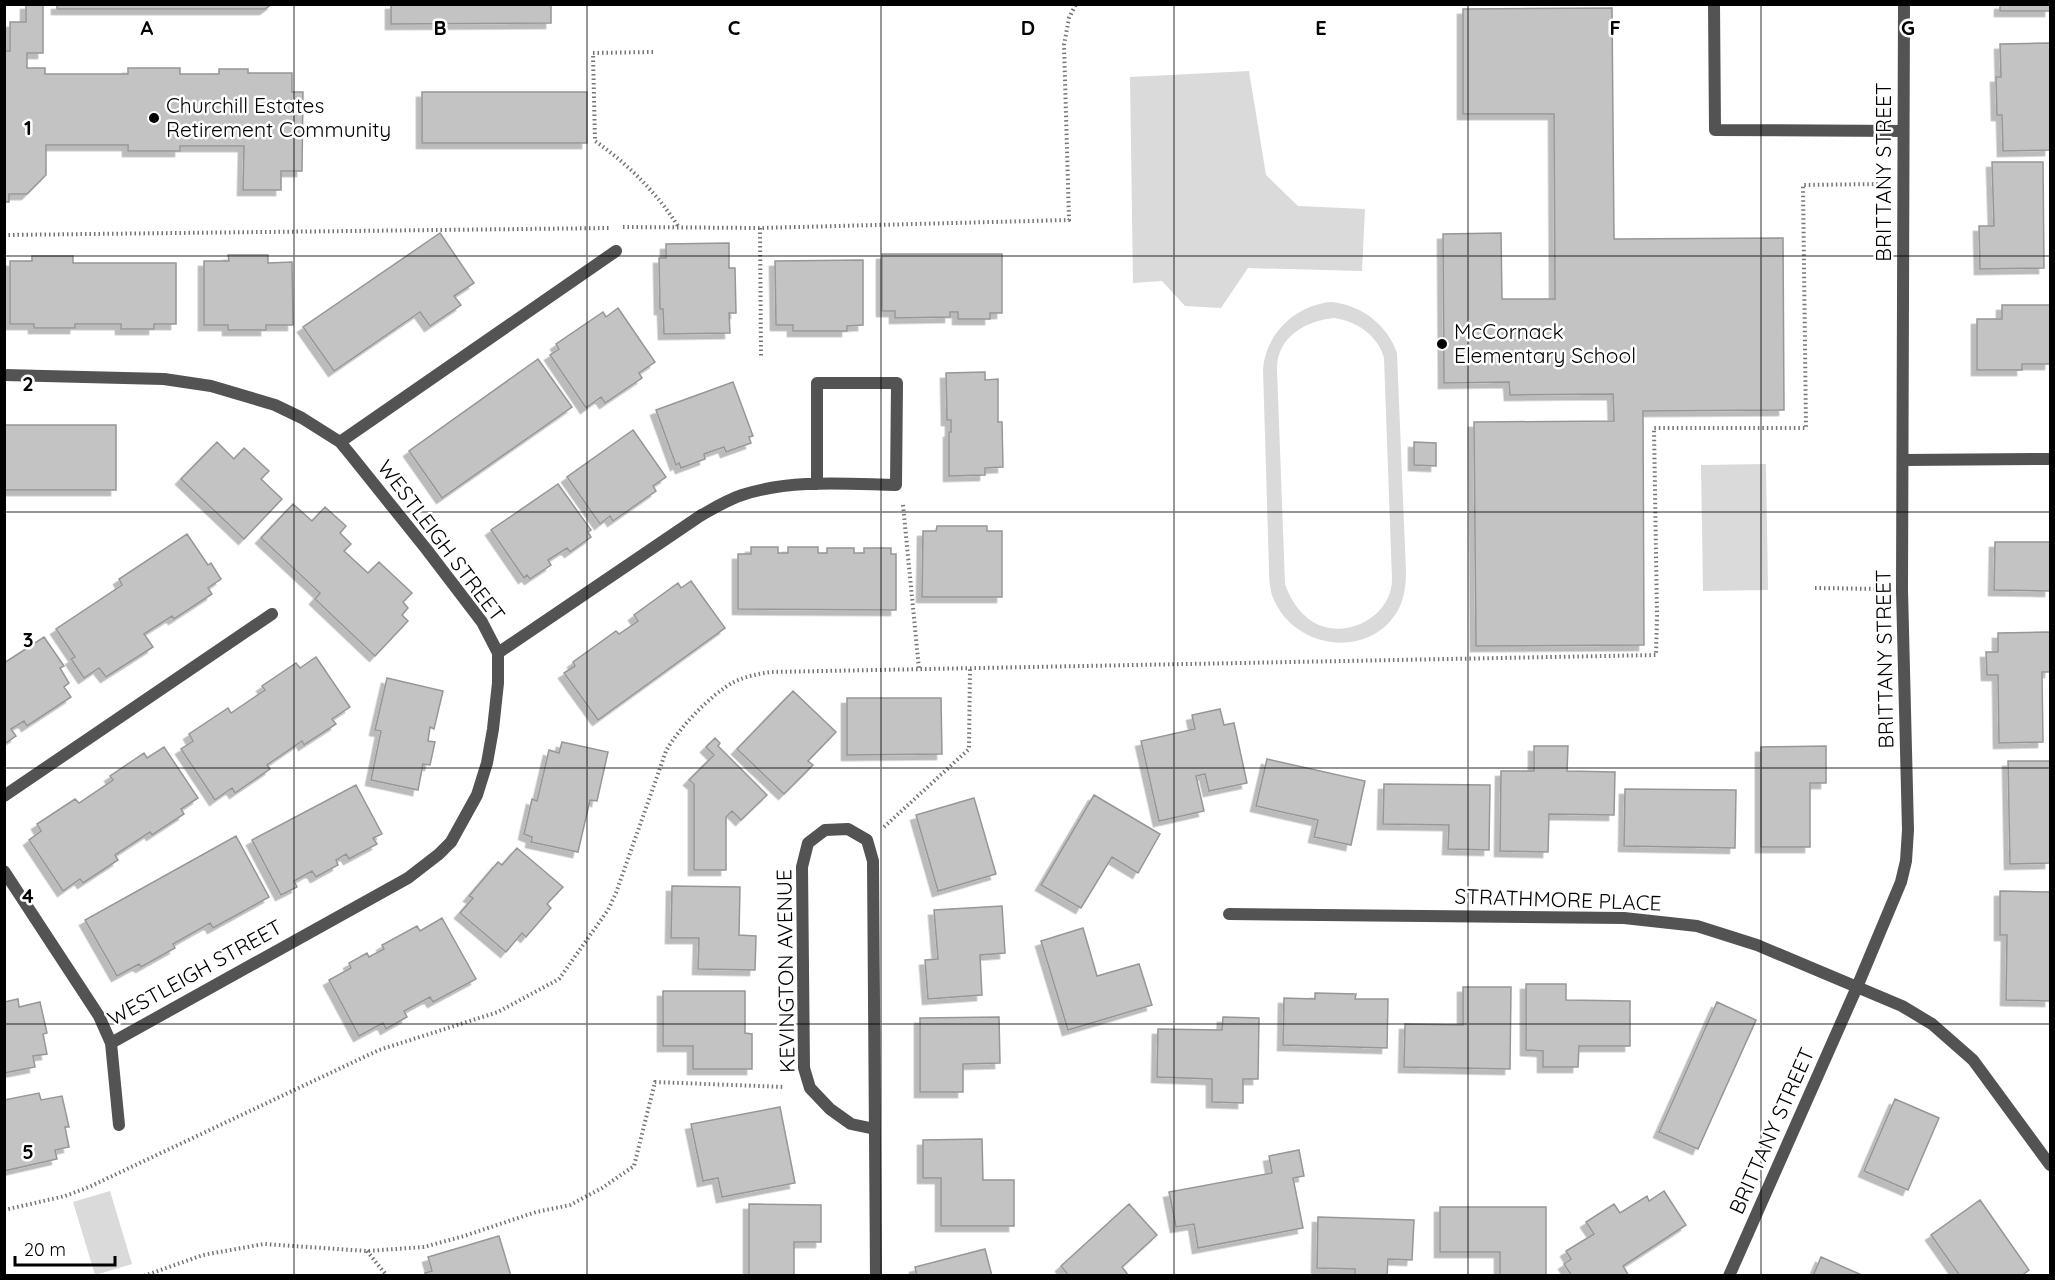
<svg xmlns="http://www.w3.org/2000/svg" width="2055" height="1280" font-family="Quicksand,sans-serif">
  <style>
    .green { fill: #dadada; fill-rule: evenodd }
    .building { fill: #c3c3c3; stroke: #979797; stroke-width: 1.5; filter: url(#shadow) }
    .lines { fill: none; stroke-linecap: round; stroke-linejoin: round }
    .path { stroke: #757575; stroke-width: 4; stroke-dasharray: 1.5 3; stroke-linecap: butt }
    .service { stroke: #535353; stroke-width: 12 }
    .minor { stroke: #535353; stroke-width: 12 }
    .tertiary { stroke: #535353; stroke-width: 12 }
    .grid { fill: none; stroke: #000; stroke-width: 1.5; stroke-opacity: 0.55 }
    .poi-dot { fill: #000; stroke: #fff; stroke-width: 2 }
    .labels { text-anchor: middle; stroke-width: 5; stroke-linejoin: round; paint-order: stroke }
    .poi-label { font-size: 21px; fill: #000; stroke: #fff; text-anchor: start }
    .street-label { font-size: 21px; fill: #000; stroke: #fff }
    .grid-label { font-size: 20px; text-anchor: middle; font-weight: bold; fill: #000; stroke: #fff; stroke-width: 5; stroke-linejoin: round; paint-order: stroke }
  </style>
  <defs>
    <filter id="shadow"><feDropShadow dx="-5.5" dy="5.5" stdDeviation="0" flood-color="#0004"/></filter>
  </defs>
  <rect width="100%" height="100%" fill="#fff"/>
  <path class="green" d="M1249 71 1266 175 1298 206 1365 209 1362 271 1248 268 1221 308 1185 306 1162 281 1133 283 1130 77Z
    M1331 302C1361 305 1387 324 1397 353L1406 572C1406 586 1404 600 1397 612 1368 659 1297 649 1275 602 1270 593 1269 581 1269 570L1263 369C1266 333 1296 305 1331 302ZM1334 318C1356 321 1378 335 1384 358L1392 579C1392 617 1345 641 1313 622 1300 614 1290 599 1285 584L1277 369C1277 337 1305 321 1334 318Z
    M1766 464 1768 590 1703 591 1701 465Z
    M110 1191 132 1264 95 1275 73 1202Z"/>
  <path class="building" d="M26 4H43V53H27V68H45V74H128V68H180V74H219V69H248V73H292V92H303L302 171H281V190H243L244 146H180V151H128V145H46V175L27 194H9V202H4V51H10V22H26Z
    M26 4H43V53H27V68H45V74H128V68H180V74H219V69H248V73H292V92H303L302 171H281V190H243L244 146H180V151H128V145H46V175L27 194H9V202H4V51H10V22H26Z
    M57 4H272L265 9H57Z
    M57 4H272L265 9H57Z
    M391 4H551V23L391 24Z
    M2000 4H2050V11H2000Z
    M1612 8 1614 239 1783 238 1784 410 1643 411 1644 645 1476 646 1474 422 1614 421 1613 394 1510 395 1509 382 1444 383 1443 234 1501 233 1502 299H1555L1554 114H1463V9Z
    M2050 43V150L2003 151 2002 115H1997L1996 77H2001L2000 44Z
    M422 92H587V143H422Z
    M1992 162H2043L2044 268 1980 269 1979 226H1994Z
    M440 233 474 283 454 296 461 305 430 326 420 312 334 371 303 327Z
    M729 243V268H735L736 313H729L730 333 664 334 663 309H660L659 258H666V244Z
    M882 254H1002V313H990V319H958V312H950V317L895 318V311H882Z
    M228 255H268V263L292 262 293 325H266V330H228V325H204V261H229Z
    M32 256H73V263H176V324H154V329H121V324H75V328H34V324H10V261H32Z
    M863 260V325L847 326V331H793V325H776L775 261Z
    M2002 305H2050V364H2022V370H1977V319H2002Z
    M618 308 655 362 639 373 642 378 605 403 601 397 586 408 550 355 559 349 556 344 603 312 606 317Z
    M538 359 572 407 442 498 409 451Z
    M985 372V380L998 379V422H1002L1003 467 985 468V475L949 476V432H951V420H947L946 373Z
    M733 382 753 436 749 437 751 443 726 452 724 447 704 454 705 459 681 468 679 463 676 465 656 410Z
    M4 425H116V490H4Z
    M633 430 666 477 653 486 656 491 613 521 610 516 600 524 567 477Z
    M217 442 234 459 244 448 269 471 261 479 282 499 244 539 181 479Z
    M1414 442 1436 443V466L1414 465Z
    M558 484 591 530 588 532 591 537 570 552 567 548 548 560 551 565 530 579 527 575 524 578 491 530Z
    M293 504 312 521 325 507 346 526 340 533 351 544 344 551 368 573 379 562 412 593 403 602 408 608 402 615 408 621 375 656 315 599 320 593 261 538Z
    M937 526H987V531H1002V597H922L923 531H936Z
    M187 534 208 565 211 563 221 579 208 588 212 594 174 619 172 616 144 634 153 647 106 677 99 668 84 678 71 659 75 657 56 629 122 585 119 579Z
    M1995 542H2050V591L1994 590Z
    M751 547H778V553H788V547H818V553H827V548H854V553H864V548H891V554H896V610L738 609V554H751Z
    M691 581 725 628 598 720 564 673 575 666 573 662 616 631 619 634 638 621 634 615 678 583 681 588Z
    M2050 632V672H2042L2043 742 1999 743 1998 675H1987L1986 652H1998V633Z
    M44 637 64 666 60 668 69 683 64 687 71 697 27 726 24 721 11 729 16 736 4 744V663Z
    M316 657 350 707 332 719 336 724 304 745 302 741 267 765 270 769 235 793 232 788 215 800 181 749 193 741 189 734 228 708 231 713 265 690 262 686 296 663 300 668Z
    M387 678 443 691 434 729 430 727 428 741 435 742 430 765 423 764 418 790 371 780 381 731 375 730Z
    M793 691 836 732 808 761 813 765 784 794 737 749Z
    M847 698H941L942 754 847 755Z
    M1220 709 1224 725 1234 723 1247 783 1209 791 1205 774 1196 776 1204 811 1159 821 1141 741 1195 729 1192 715Z
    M715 738 720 743 718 746 767 795 741 820 732 811 726 817V870H694V784L689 780 714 755 706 747Z
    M562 742 608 752 597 801 590 800 578 852 531 842 532 837 524 834 532 799 537 801 549 750 559 753Z
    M1534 746H1568L1567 771 1615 772 1614 815 1549 814 1548 852 1500 851 1501 771H1534Z
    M1826 746V783H1810V847H1761V747Z
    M164 747 198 798 181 809 184 814 152 835 150 832 115 855 118 860 83 883 80 879 63 891 29 840 41 831 37 824 75 799 79 803 113 780 110 776 144 753 147 758Z
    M1267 759 1365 781 1351 845 1314 837 1318 820 1256 806Z
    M2008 761H2050V863L2010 864Z
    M1384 784 1490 785 1489 850 1448 849 1449 825 1383 824Z
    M356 785 382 834 373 838 377 844 349 859 346 854 336 860 338 865 316 877 312 871 294 881 297 887 281 895 252 840Z
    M1625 789 1736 790 1735 848 1624 846Z
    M1094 795 1160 834 1138 873 1112 857 1081 908 1041 885Z
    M974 798 996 874 938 891 916 815Z
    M236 836 269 897 213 928 210 923 173 944 175 948 141 967 139 964 117 976 85 920Z
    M517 848 563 887 547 904 551 908 526 937 522 933 506 952 460 913 473 898 469 896 498 862 502 865Z
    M672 886 740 887 739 935 756 936 755 970 698 969 699 938H671Z
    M2000 891 2050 892V1001L2006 1000 2007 935H2000Z
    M1002 906 1005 953 980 955 982 995 928 999 925 960 938 959 934 910Z
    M442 918 476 979 433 1002 430 997 404 1011 407 1017 386 1029 383 1023 359 1036 329 980 351 968 349 963 367 953 369 957 384 949 382 945 417 926 420 931Z
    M1083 928 1097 976 1139 964 1152 1005 1068 1030 1041 941Z
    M1526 984H1566V1000L1630 1001V1046H1579L1578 1067H1543V1051L1526 1050Z
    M1463 987H1511L1510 1069 1404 1067 1405 1024 1463 1025Z
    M663 991H745V1033L752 1034V1069H693V1046H663Z
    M1315 993 1356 994 1355 999H1388L1387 1048 1283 1045 1284 998 1315 999Z
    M18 999 19 1007 40 1002 47 1033 43 1034 47 1054 33 1056 35 1067 4 1073V1002Z
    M1717 1002 1756 1020 1698 1149 1659 1132Z
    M999 1017 1000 1063 963 1064V1092H920V1018Z
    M1223 1017 1259 1018 1258 1079H1243V1103L1212 1102V1079L1157 1077 1158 1029 1222 1030Z
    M39 1093 41 1100 62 1096 69 1127H65L69 1147 55 1150 57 1159 4 1171V1100Z
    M1895 1099 1939 1118 1908 1190 1864 1171Z
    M780 1107 795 1183 722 1197 718 1178 703 1181 691 1124Z
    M982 1139 983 1180H1014V1226H941V1178H923V1140Z
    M1299 1150 1304 1176 1293 1178 1303 1228 1198 1248 1194 1224 1176 1227 1169 1192 1272 1173 1269 1156Z
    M1664 1191 1686 1225 1623 1266 1629 1276H1572L1564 1264 1571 1259 1566 1251 1594 1234 1586 1222 1614 1204 1620 1213 1647 1196 1649 1201Z
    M1980 1200 2029 1270 2021 1276H1960L1931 1235Z
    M749 1204 821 1205V1242H794V1276H749Z
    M1129 1204 1157 1235 1122 1267 1129 1276H1069L1061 1266Z
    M1440 1207H1546V1276H1500V1252H1440Z
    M1318 1217 1414 1220 1412 1260 1388 1259 1387 1276 1355 1275V1269L1317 1268Z
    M499 1236 511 1276H426L425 1273 432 1271 428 1257Z
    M985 1249 992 1276H917L915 1267Z
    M1821 1257 1864 1276H1813Z"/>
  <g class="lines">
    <path class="path" d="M653 52 593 53 595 141C628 164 656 192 678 226
      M623 227 760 228 1069 220 1064 45 1069 18 1076 4
      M760 228 761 357
      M4 235 610 228
      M903 505 919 669
      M1815 588 1880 589
      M884 827 969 749 970 668
      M4 1210 65 1196 89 1187 379 1050 498 1012 559 979 608 910 616 893 666 751C678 729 711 694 734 682 746 676 758 674 771 672L1656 655 1657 616 1654 428H1806L1803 185 1882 184
      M367 1251 387 1276
      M144 1276 203 1255 264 1244 367 1251 424 1247 464 1236 536 1212 570 1205 602 1188 634 1166 655 1082 785 1087"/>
    <path class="service" d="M1714 4 1715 130 1903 131
      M4 375 164 379 211 386 275 405 302 418 340 442 350 454 427 550 482 622 498 653V683L493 729 487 763 477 795 451 842 439 854 408 878 111 1043 99 1016 4 871
      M340 442 616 251
      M498 653 700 516C714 508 727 500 742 495 791 479 846 484 896 485L897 383H817V484
      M4 796 272 614
      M111 1043 119 1125"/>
    <path class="minor" d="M1903 460 2050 459
      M1229 914 1624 918 1697 926 1757 945 1902 1006 1932 1024 1973 1060 2050 1165
      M875 1129 851 1124 830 1109 810 1088 804 1068 802 867 808 843 825 830 848 829 867 840 873 861 876 1276"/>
    <path class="tertiary" d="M1729 1276 1857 987 1901 882 1906 861 1908 830 1902 590 1904 4"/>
  </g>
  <path class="grid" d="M294 4V1276M587 4V1276M881 4V1276M1174 4V1276M1468 4V1276M1761 4V1276M4 256H2050M4 512H2050M4 768H2050M4 1024H2050"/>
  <g class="poi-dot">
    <circle cx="154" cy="118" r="6"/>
    <circle cx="1442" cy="344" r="6"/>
  </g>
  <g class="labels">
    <g class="poi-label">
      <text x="166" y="113">Churchill Estates<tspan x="166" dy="24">Retirement Community</tspan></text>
      <text x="1454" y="339">McCornack<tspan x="1454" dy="24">Elementary School</tspan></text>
    </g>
    <g class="street-label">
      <text transform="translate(1884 172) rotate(-90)" y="7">BRITTANY STREET</text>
      <text transform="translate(441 541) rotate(53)" y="7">WESTLEIGH STREET</text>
      <text transform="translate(1885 659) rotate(-91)" y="7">BRITTANY STREET</text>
      <text transform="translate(1558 900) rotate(2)" y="7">STRATHMORE PLACE</text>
      <text transform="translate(786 971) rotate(-91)" y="7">KEVINGTON AVENUE</text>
      <text transform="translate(195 973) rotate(-29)" y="7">WESTLEIGH STREET</text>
      <text transform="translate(1772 1131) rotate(-66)" y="7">BRITTANY STREET</text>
    </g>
  </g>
  <g class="grid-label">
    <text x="147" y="35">A</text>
    <text x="440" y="35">B</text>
    <text x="734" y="35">C</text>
    <text x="1028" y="35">D</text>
    <text x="1321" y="35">E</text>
    <text x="1615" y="35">F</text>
    <text x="1908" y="35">G</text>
    <text x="28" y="135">1</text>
    <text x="28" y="391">2</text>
    <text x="28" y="647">3</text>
    <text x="28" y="903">4</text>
    <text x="28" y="1159">5</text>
  </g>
  <rect width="2055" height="1280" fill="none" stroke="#000000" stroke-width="12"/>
  <path d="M15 1256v9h100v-9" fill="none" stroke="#000000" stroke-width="3"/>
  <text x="24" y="1256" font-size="18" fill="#000000" stroke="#ffffff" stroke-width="4.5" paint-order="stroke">20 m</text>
</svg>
